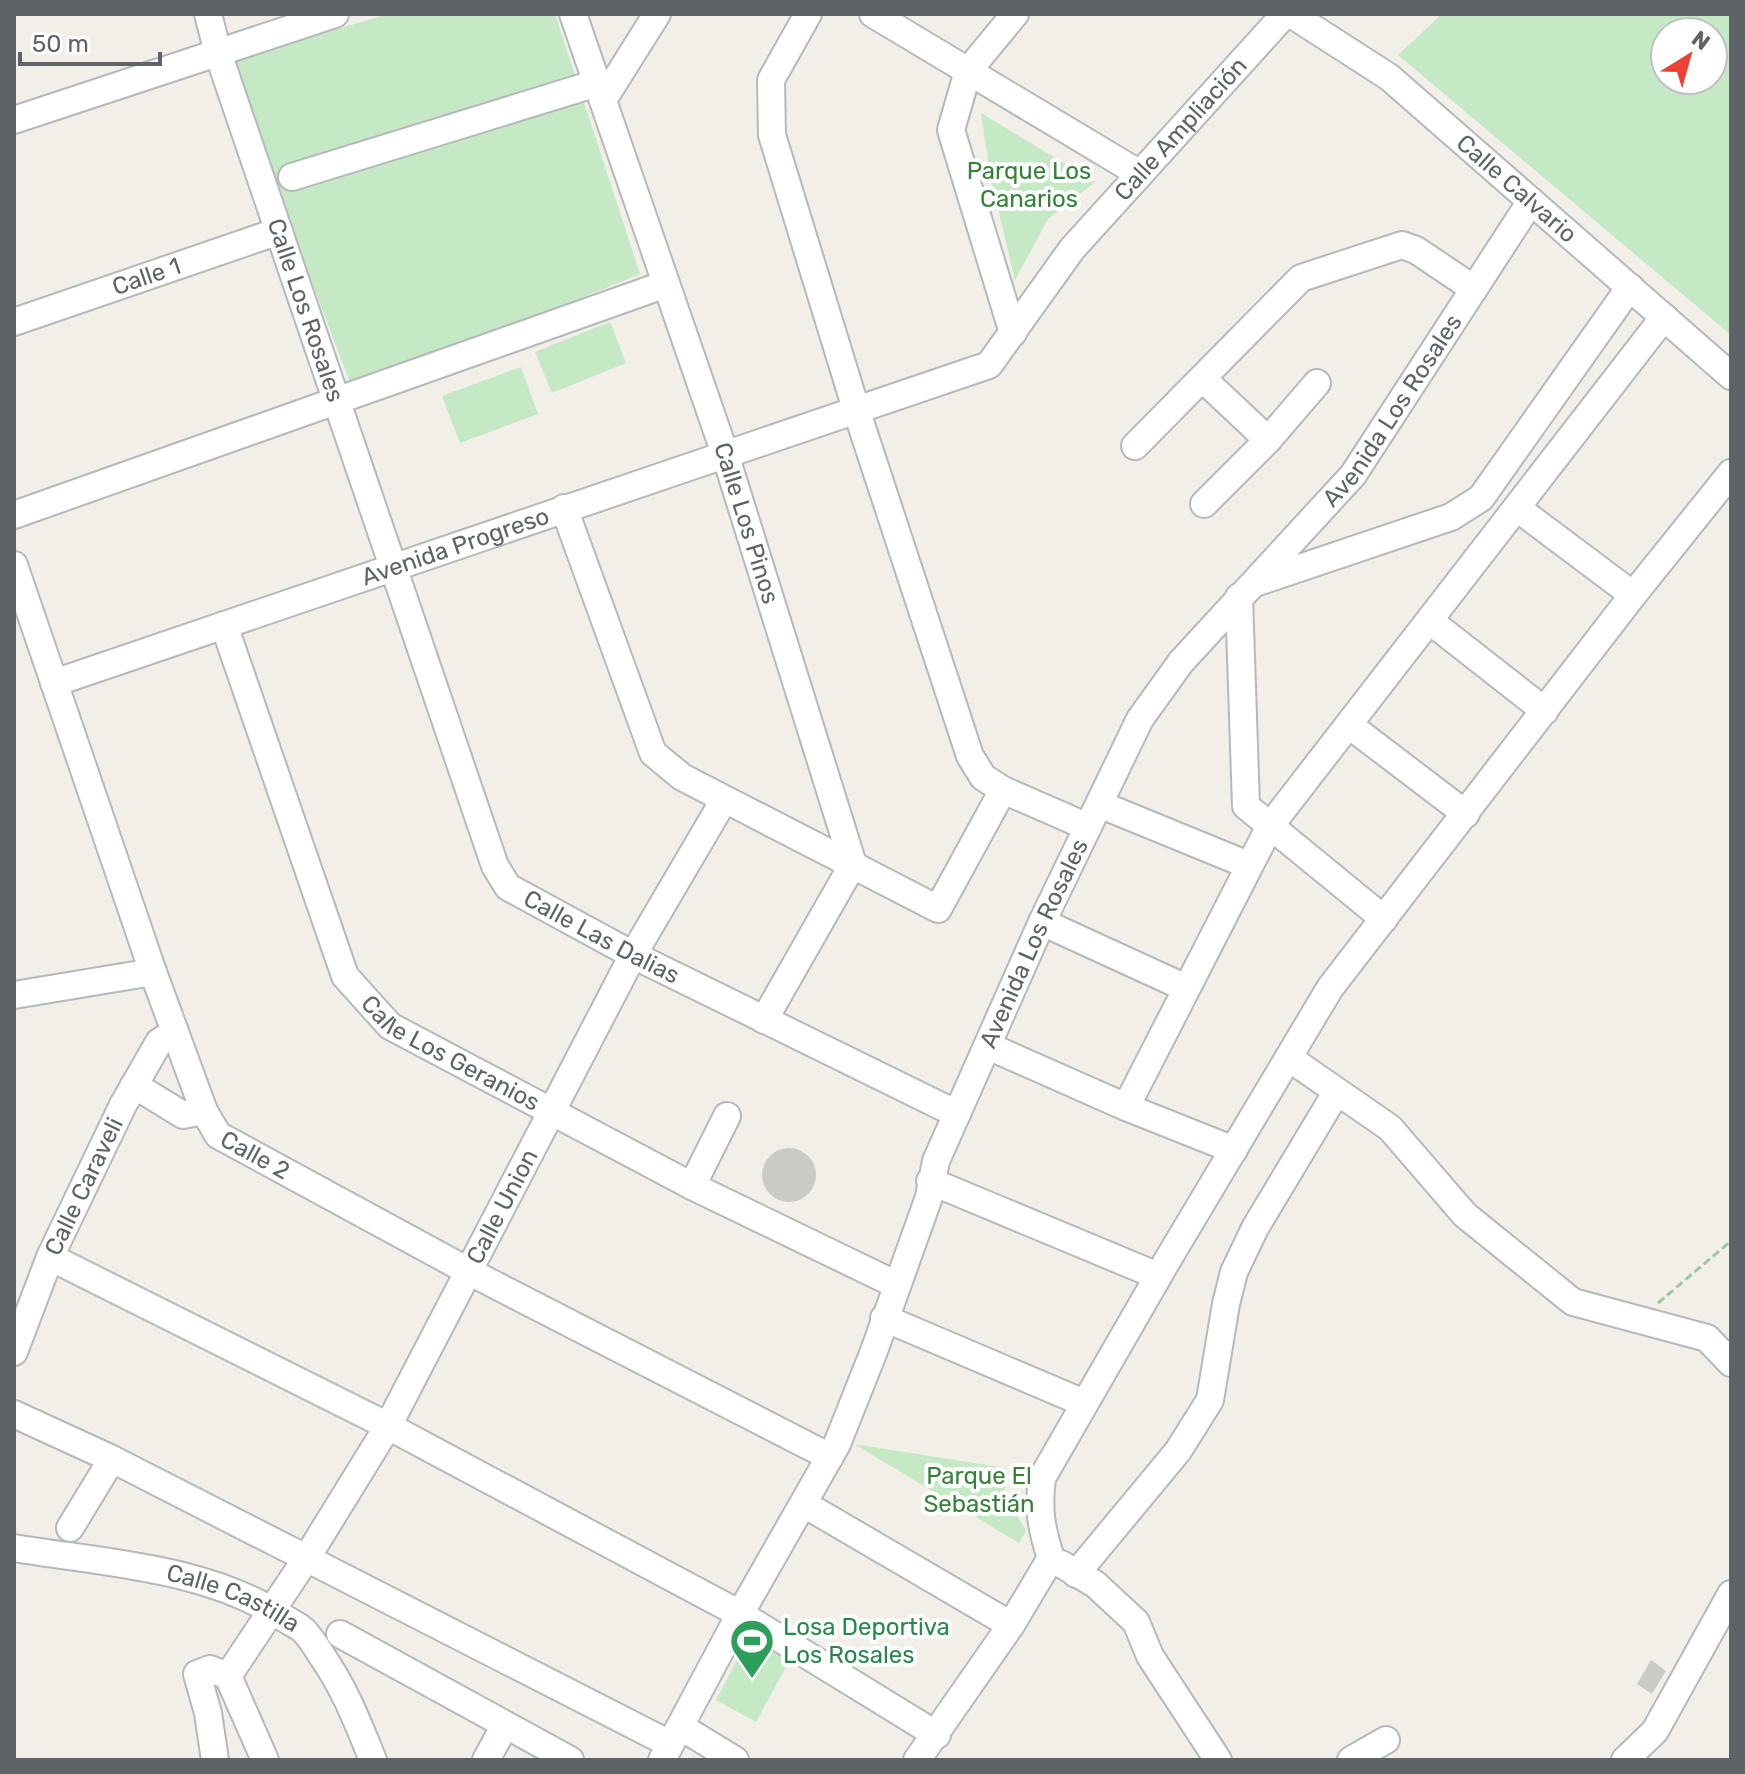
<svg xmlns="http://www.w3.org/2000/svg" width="1745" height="1774" font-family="Rubik,sans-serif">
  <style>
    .green { fill: #c5e8c5; fill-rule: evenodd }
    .building { fill: #cccac5 }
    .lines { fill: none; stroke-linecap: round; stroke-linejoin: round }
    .minor-casing { stroke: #b5b8bc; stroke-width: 30 }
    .path { stroke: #9cc7a9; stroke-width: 3; stroke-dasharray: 8 4; stroke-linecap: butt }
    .minor { stroke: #fff; stroke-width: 26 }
    .labels { text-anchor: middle; stroke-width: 8; stroke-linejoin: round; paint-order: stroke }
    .street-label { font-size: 24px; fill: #5f6368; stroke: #fff }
    .park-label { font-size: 24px; fill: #348238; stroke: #fff }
    .leisure-label { font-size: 24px; fill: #27864d; stroke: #fff; text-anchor: start }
  </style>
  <rect width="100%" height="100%" fill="#f1efe8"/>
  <path class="green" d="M388 14H555L640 274 353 390 228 62Z
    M1442 14H1731V335L1398 55ZM1713 32V80H1665V32Z
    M981 113 1095 182 1048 219 1015 280 991 180Z
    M610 322 626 363 552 393 535 352Z
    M521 367 538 414 460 443 442 396Z
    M854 1444 1006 1468 1004 1493 1026 1531 1019 1543Z
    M748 1639 789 1661 756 1722 716 1700Z"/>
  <path class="building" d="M762 1175a27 27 0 1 1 54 0a27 27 0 1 1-54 0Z
    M1651 1660 1666 1671 1652 1694 1637 1684Z"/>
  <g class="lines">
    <g class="minor-casing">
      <g id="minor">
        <path id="s1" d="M208 14 218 53 495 866 508 887 633 955 957 1114"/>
        <path id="s2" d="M573 14 725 454 853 864 764 1020"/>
        <path d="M808 14 771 80 772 135 856 409 970 756 983 777 1003 790 1088 827"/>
        <path d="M873 14 1140 174"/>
        <path id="s3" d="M1291 14 1389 77 1731 376"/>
        <path d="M603 100 657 14"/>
        <path d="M14 120 335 14"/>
        <path d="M292 177 597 83"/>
        <path id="s4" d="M14 322 279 231"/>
        <path d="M1013 333 951 130 968 71 1015 14"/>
        <path d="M1203 379 1268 440"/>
        <path d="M1135 446 1301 278 1402 245 1416 250 1474 289"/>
        <path d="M1204 504 1268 440 1317 383"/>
        <path d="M564 508 653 753 682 777 938 909 1003 790"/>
        <path d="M1517 508 1633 595"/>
        <path d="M14 515 666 284"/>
        <path id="s5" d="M14 565 153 972 204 1111 218 1135 468 1271 830 1457"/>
        <path d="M1255 583 1451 517 1481 498 1630 287"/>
        <path d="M1239 597 1246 806 1384 919"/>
        <path d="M1430 621 1545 711"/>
        <path id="s6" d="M224 625 345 976 390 1026 692 1186 897 1285"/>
        <path id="s7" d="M54 683 989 365 1072 249 1285 14"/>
        <path d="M1349 725 1466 814"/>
        <path d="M1099 804 1248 865"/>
        <path d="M1042 922 1186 988"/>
        <path d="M14 995 153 972"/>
        <path d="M988 1046 1126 1107 1234 1150"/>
        <path d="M1289 1058 1390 1128 1465 1215 1573 1302 1707 1338 1731 1363"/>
        <path d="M134 1085 183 1115 204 1111"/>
        <path d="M1126 1107 1270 826 1664 317"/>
        <path d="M930 1181 1158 1276"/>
        <path d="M692 1186 727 1116"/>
        <path d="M50 1257 388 1426 740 1614 937 1735"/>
        <path d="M884 1318 1084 1403"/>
        <path id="s8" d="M14 1352 50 1257 123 1105 159 1042 175 1032"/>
        <path d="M14 1414 112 1459 670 1744"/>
        <path d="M804 1504 1011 1625"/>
        <path d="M70 1528 112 1459"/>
        <path id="s9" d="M14 1548C104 1563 206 1567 284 1618 290 1622 299 1626 304 1631 311 1638 317 1648 322 1656 346 1691 357 1721 373 1760"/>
        <path d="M1061 1564 1095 1584 1136 1622 1150 1656 1218 1760"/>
        <path d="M1076 1574 1178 1451 1210 1400 1226 1304 1234 1272 1255 1228 1336 1093"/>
        <path d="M340 1634 570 1760"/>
        <path d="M681 1727 735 1760"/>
        <path d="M215 1760 208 1713 197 1674 210 1669 228 1676"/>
        <path id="s10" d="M265 1760 228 1676 306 1559 388 1426 633 955 724 800"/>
        <path d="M486 1760 505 1725"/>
        <path id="s11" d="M662 1760 740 1614 837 1444 874 1351 929 1197 936 1161 1042 922 1140 719 1181 662 1353 475 1531 201"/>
        <path d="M917 1760 1011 1625 1051 1558C1041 1528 1038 1509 1042 1478L1167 1261 1330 988 1633 595 1731 473"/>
        <path d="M1351 1760 1386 1740"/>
        <path d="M1625 1760 1655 1731 1731 1594"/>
      </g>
    </g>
    <path class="path" d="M1658 1303 1731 1241"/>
    <use href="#minor" class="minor"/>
  </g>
  <defs>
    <g id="stadium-pin" transform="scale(2.3)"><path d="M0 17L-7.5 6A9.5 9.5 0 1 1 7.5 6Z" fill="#2e9e5b" stroke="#fff"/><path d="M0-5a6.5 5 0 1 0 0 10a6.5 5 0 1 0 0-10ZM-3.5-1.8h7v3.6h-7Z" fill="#fff"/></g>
  </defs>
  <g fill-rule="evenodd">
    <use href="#stadium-pin" x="752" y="1641"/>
  </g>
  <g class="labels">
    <g class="street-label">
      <text dy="8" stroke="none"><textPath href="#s7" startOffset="1292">Calle Ampliación</textPath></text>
      <text dy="8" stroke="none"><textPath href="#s3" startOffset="286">Calle Calvario</textPath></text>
      <text dy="8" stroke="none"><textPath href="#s4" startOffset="140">Calle 1</textPath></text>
      <text dy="8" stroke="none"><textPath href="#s1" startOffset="312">Calle Los Rosales</textPath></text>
      <text dy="8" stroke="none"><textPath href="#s11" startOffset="1548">Avenida Los Rosales</textPath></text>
      <text dy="8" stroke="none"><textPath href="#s2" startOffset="538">Calle Los Pinos</textPath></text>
      <text dy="8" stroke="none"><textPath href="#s7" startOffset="424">Avenida Progreso</textPath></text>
      <text dy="8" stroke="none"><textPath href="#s1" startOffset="1030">Calle Las Dalias</textPath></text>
      <text dy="8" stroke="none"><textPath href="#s11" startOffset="900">Avenida Los Rosales</textPath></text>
      <text dy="8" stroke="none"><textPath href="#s6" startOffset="504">Calle Los Geranios</textPath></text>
      <text dy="8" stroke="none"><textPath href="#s5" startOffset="648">Calle 2</textPath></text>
      <text dy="8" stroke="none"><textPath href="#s8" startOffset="180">Calle Caraveli</textPath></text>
      <text dy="8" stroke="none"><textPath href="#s10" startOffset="636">Calle Union</textPath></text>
      <text dy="8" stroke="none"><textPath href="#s9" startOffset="226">Calle Castilla</textPath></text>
    </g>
    <g class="park-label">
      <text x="1029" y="179">Parque Los<tspan x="1029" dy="28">Canarios</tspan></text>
      <text x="979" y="1484">Parque El<tspan x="979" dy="28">Sebastián</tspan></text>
    </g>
    <g class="leisure-label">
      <text x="783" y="1635">Losa Deportiva<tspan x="783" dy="28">Los Rosales</tspan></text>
    </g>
  </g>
  <rect width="1745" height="1774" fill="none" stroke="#5f6368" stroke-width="32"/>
  <g transform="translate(1689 56) rotate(37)"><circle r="38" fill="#ffffff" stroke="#bfc1c3" stroke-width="2"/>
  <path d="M0-6L14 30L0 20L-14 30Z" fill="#ea4335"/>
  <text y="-12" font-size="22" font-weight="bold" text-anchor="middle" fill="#5f6368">N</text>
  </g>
  <path d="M20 52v12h140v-12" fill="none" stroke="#5f6368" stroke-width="4"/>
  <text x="32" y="52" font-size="24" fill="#5f6368" stroke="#ffffff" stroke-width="6" paint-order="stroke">50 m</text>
</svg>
